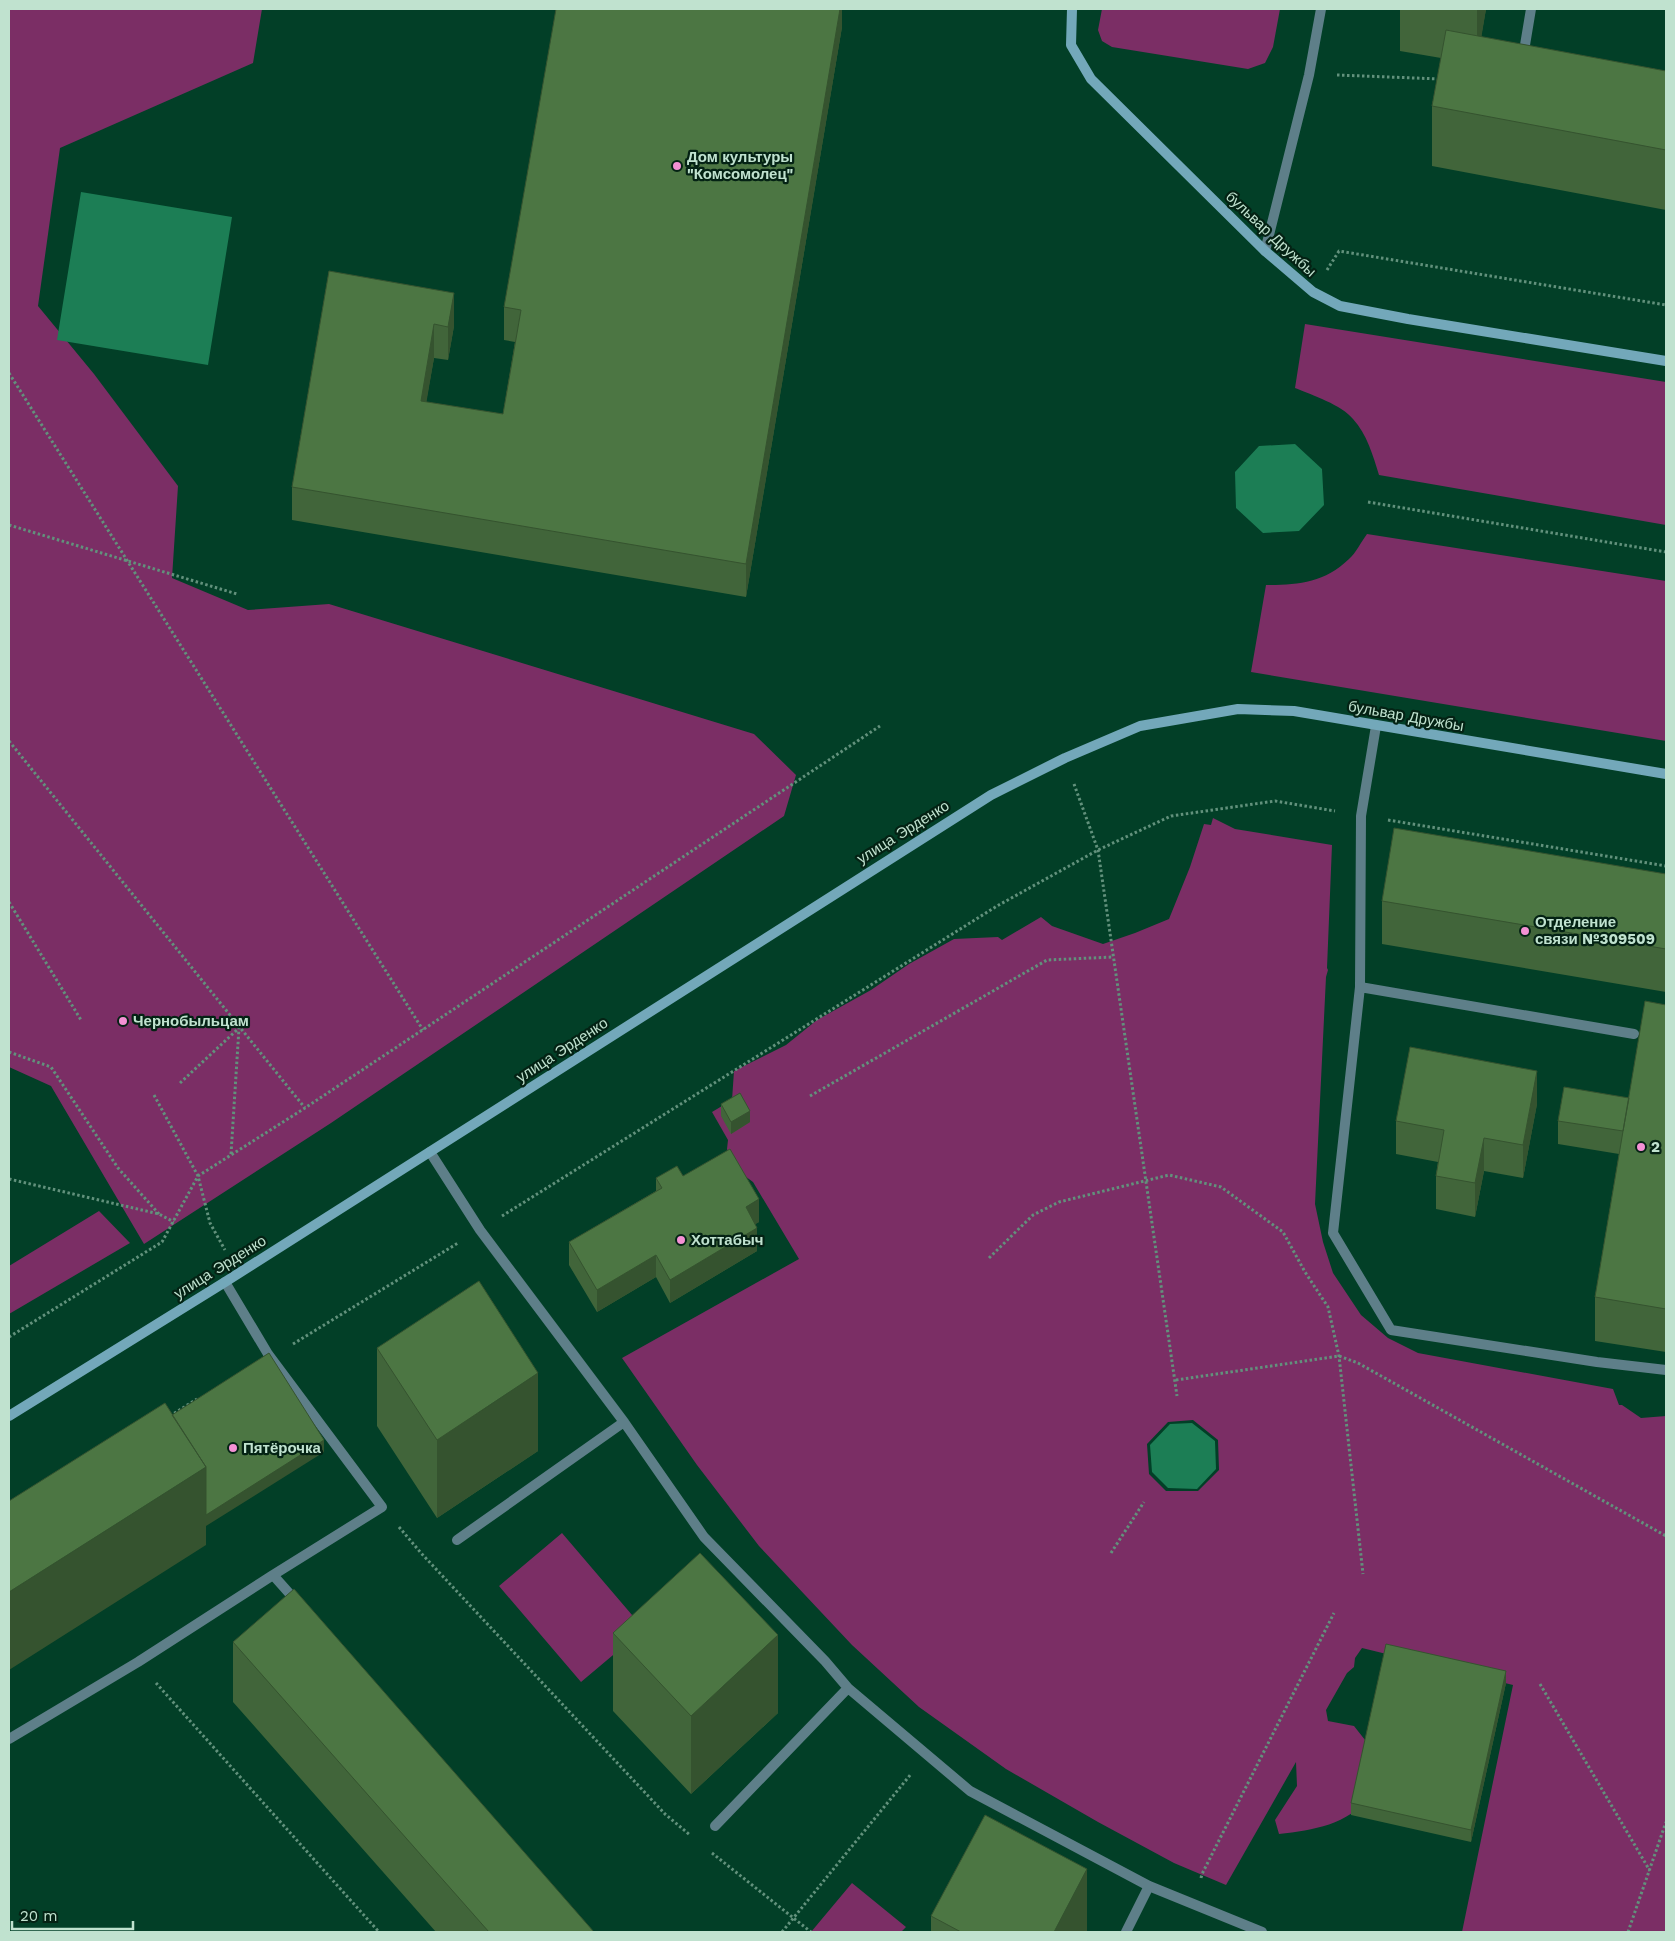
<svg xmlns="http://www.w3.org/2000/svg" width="1675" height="1941" font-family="'Work Sans',sans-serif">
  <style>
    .green { fill: #7b2e65; fill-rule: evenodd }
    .water { fill: #1c7e55 }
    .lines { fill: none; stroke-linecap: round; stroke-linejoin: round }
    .path { stroke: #62917c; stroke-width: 3; stroke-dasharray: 2.5 2.5; stroke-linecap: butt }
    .service { stroke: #5e7f89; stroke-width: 10 }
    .secondary { stroke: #73a8ba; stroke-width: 10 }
    .wall { fill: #41653a }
    .shaded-wall { fill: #35532f }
    .building { fill: #4c7643; stroke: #35532f }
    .poi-dot { fill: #f491d4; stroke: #042214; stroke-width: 2 }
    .labels { text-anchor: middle; stroke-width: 4.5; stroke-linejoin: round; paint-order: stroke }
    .poi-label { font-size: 15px; font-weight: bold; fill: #c0e2cf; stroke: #042214; text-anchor: start }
    .street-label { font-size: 15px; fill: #c0e2cf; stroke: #042214 }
  </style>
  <rect width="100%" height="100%" fill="#023f27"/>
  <path class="green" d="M9 9H262L253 63 60 148 38 306 94 374 178 486 172 578 248 610 329 604 754 734 796 775 784 816 331 1123 144 1244 51 1086 9 1067Z
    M1102 9H1280L1273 47 1265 63 1248 69 1112 47 1102 41 1098 30Z
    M1305 324 1666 382V525L1379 475C1373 456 1367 434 1353 419 1342 405 1312 395 1295 388Z
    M1367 534 1666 581V741L1251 672 1266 585C1298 585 1324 583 1349 559 1356 553 1361 542 1367 534Z
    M1213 818 1235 829 1332 845 1327 968 1328 970 1326 977 1315 1204 1323 1242 1333 1273 1361 1315 1388 1338 1418 1353 1613 1389 1619 1405H1622L1641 1418 1666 1416V1932H1462L1513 1685 1362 1648 1355 1658 1354 1667 1347 1673 1326 1710 1328 1721 1354 1726 1384 1764C1380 1773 1378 1788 1371 1796 1347 1825 1314 1830 1279 1834L1275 1820 1297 1786 1296 1762 1226 1885 1174 1863 1098 1822 1006 1769 919 1707 852 1645 759 1546 697 1465 622 1358 799 1259 753 1182 734 1168 727 1149 728 1140 712 1112 732 1100 734 1071 786 1045 817 1020 871 990 909 964 954 939 998 937 1002 940 1041 917 1052 926 1103 944 1135 933 1169 919 1190 867 1204 824 1211 825ZM1193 1420 1218 1440 1219 1470 1198 1491H1166L1149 1474 1147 1444 1168 1422Z
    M99 1211 130 1243 9 1314V1266Z
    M562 1533 644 1629 581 1682 499 1586Z
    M852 1883 906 1927 901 1932H811Z"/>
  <path class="water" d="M81 192 232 217 208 365 57 340Z
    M1295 444 1322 469 1324 505 1299 531 1263 533 1236 508 1235 472 1259 446Z
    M1192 1423 1215 1441 1216 1469 1197 1489 1168 1488 1152 1472 1150 1445 1170 1424Z"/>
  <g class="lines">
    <path class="path" d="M1337 75 1440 79
      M1327 270 1339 251 1666 305
      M9 373 423 1030
      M1368 502 1666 552
      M9 525 237 594
      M9 741 305 1108
      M1074 784 1098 850 1177 1396
      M1388 820 1666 866
      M9 902 81 1020
      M9 1052 51 1067 118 1168 159 1214
      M180 1083 239 1028
      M154 1095 198 1176 210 1223 225 1250
      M810 1096 1047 960 1113 957
      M231 1154 239 1028
      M9 1179 159 1214 174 1222
      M502 1216 997 906 1098 850 1171 816 1275 801 1335 811
      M989 1258 1033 1215 1059 1202 1169 1175 1221 1187 1283 1232 1305 1272 1328 1307 1339 1356 1363 1574
      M9 1337 162 1242 198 1176 305 1108 880 726
      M293 1344 458 1243
      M1176 1380 1339 1356 1358 1363 1666 1536
      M170 1416 197 1399
      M399 1527 421 1553 665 1814 690 1835
      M1111 1553 1144 1502
      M156 1683 379 1932
      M1540 1684 1650 1871
      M712 1853 811 1932
      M1201 1878 1202 1874 1334 1613
      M782 1932 911 1774
      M1628 1932 1666 1822"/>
    <path class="service" d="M1523 57 1531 9
      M1265 251 1309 75 1321 9
      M1376 726 1361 816 1360 987 1634 1034
      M1360 987 1333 1233 1391 1330 1597 1362 1666 1370
      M430 1152 480 1230 624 1422 704 1537 825 1661 848 1688 970 1791 1149 1886 1262 1932
      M225 1282 268 1354 382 1507 273 1575 297 1602
      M457 1540 624 1422
      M9 1739 138 1662 273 1575
      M715 1826 848 1688
      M1126 1932 1149 1886"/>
    <path class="secondary" d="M1072 9 1071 45 1091 79 1265 251 1313 292 1340 306 1408 319 1666 361
      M9 1416 225 1282 991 795 1065 758 1140 726 1238 709 1294 711 1666 774"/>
  </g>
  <path class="wall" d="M842 9V27L746 597 292 520V487L329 271 454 326 448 360 434 358 426 402 503 414 515 342 504 340V307Z
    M1400 9H1486L1481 37 1666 71V210L1432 166V106L1441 58 1400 51Z
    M1666 874V992L1382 944V901Z
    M1666 1005V1352L1595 1341V1297L1619 1154 1558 1144V1121L1629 1098Z
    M721 1104 750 1122 731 1134 721 1116Z
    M1537 1104 1523 1178 1484 1171 1475 1217 1436 1209V1176L1438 1162 1396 1154V1121Z
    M683 1176 759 1222 755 1224 757 1251 670 1303 656 1277 597 1312 569 1265V1242L656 1191V1178Z
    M377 1348 538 1451 437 1518 377 1426Z
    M613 1633 778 1713 691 1794 613 1711Z
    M233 1642 594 1932H436L233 1702Z
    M1506 1683 1471 1842 1351 1815V1803Z
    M931 1916 1087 1932H931Z"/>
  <path class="shaded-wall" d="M840 9H842V27L746 597V564Z
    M1477 9H1486L1477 64Z
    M454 293V326L448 360V327Z
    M434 324V358L421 434V401Z
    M1537 1071V1104L1523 1178V1145Z
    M750 1111V1122L731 1134V1122Z
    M1484 1138V1171L1475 1217V1183Z
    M759 1199V1222L746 1230V1207Z
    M757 1228V1251L670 1303V1280Z
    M656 1255V1277L597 1312V1290Z
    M538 1373V1451L437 1518V1440Z
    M324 1440V1452L206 1526V1545L9 1670V1592L206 1467Z
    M778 1635V1713L691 1794V1716Z
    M1506 1671V1683L1471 1842V1830Z
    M1087 1869V1932H1054Z"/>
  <path class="building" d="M556 9H840L746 564 292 487 329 271 454 293 448 327 434 324 421 401 503 414 521 310 504 307Z
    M1446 30 1666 71V150L1432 106Z
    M1394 828 1666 874V949L1382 901Z
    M1645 1001 1666 1005V1309L1595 1297Z
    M1410 1047 1537 1071 1523 1145 1484 1138 1475 1183 1436 1176 1444 1130 1396 1121Z
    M1564 1087 1629 1098 1623 1131 1558 1121Z
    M740 1093 750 1111 731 1122 721 1104Z
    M730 1149 759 1199 746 1207 757 1228 670 1280 656 1255 597 1290 569 1242 662 1188 656 1178 677 1166 683 1176Z
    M479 1281 538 1373 437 1440 377 1348Z
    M269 1353 324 1440 206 1515V1467L172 1415Z
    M165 1403 206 1467 9 1592V1501Z
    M700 1553 778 1635 691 1716 613 1633Z
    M294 1589 594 1932H489L233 1642Z
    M1386 1644 1506 1671 1471 1830 1351 1803Z
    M985 1815 1087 1869 1054 1932H961L931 1916Z"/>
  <g class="poi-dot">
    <circle cx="677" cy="166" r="5"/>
    <circle cx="1525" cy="931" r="5"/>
    <circle cx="123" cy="1021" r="5"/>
    <circle cx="1641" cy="1147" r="5"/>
    <circle cx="681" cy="1240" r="5"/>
    <circle cx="233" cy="1448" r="5"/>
  </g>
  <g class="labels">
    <g class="poi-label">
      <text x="687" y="162">Дом культуры<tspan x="687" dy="17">"Комсомолец"</tspan></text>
      <text x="1535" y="927">Отделение<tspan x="1535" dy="17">связи №309509</tspan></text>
      <text x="133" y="1026">Чернобыльцам</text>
      <text x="1651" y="1152">2</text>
      <text x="691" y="1245">Хоттабыч</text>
      <text x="243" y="1453">Пятёрочка</text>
    </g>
    <g class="street-label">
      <text transform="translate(1271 234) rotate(43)" y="5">бульвар Дружбы</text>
      <text transform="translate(1406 716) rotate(10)" y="5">бульвар Дружбы</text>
      <text transform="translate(903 832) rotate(-32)" y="5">улица Эрденко</text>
      <text transform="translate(562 1050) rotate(-33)" y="5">улица Эрденко</text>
      <text transform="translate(220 1267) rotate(-32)" y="5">улица Эрденко</text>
    </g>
  </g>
  <rect width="1675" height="1941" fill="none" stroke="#c0e2cf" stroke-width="20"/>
  <path d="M12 1921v8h121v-8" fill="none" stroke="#c0e2cf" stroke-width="2.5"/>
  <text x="20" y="1921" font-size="15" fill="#c0e2cf" stroke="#042214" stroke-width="4" paint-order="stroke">20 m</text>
</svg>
